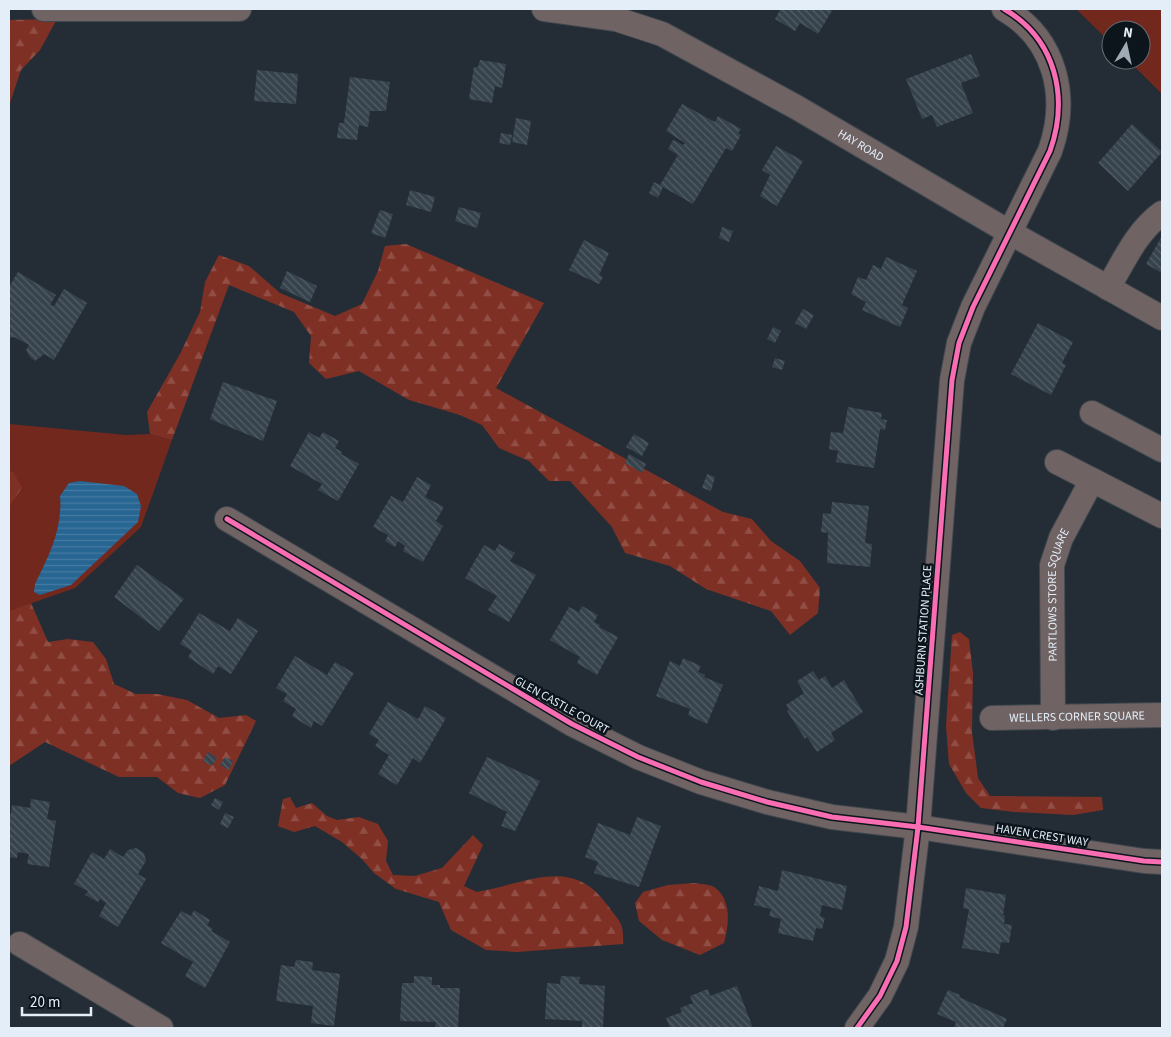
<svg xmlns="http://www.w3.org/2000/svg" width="1171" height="1037" font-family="'Source Sans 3',sans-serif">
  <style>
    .grass { fill: #73281d }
    .forest { fill: url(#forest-firs) }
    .water { fill: url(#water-rules) }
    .building { fill: url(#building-back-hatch) }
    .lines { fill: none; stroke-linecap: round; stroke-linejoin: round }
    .minor-casing { stroke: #40484f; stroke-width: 26 }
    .minor { stroke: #706363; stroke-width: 24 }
    .cycleway-casing { stroke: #0d151c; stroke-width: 8 }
    .cycleway { stroke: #f96db3; stroke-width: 5 }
    .labels { text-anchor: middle; stroke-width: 5; stroke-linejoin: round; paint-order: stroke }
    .street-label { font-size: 12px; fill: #e3eef8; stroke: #0d151c }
  </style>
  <defs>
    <pattern id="forest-firs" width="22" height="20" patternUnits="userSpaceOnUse" patternTransform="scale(1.25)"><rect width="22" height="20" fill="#7f3025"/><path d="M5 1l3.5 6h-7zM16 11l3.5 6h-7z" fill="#914e45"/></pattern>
    <pattern id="water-rules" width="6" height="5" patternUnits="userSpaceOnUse" patternTransform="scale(1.25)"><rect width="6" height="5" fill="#276592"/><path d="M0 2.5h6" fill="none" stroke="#467ba2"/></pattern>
    <pattern id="building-back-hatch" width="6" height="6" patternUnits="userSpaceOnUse" patternTransform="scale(1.25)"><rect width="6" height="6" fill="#36434d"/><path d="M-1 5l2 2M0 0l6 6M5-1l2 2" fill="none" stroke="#535e67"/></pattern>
  </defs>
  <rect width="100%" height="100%" fill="#242d35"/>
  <path class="grass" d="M1076 9H1162V94L1128 60H1141V30H1111V43Z
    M9 424 126 435 150 434 172 440 141 527 75 588 9 611V506L13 472 9 471Z"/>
  <path class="forest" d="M57 19 40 50 21 70 9 106V20Z
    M406 244 544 303 496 388 723 512 752 519 771 541 800 561 820 588 818 613 790 635 771 611 706 589 670 566 625 553 612 527 570 481H549L529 461 499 448 482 425 460 415 409 400 359 371 326 379 309 363 311 336 294 312 229 285 172 440 150 434 147 412 180 354 200 312 205 282 219 255 249 266 280 293 335 316 362 304 378 271 385 246Z
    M9 471 13 472 22 488 9 506Z
    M31 603 48 642 68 639 93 642 106 659 114 684 136 694H157L187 700 219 718 246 715 256 721 225 785 200 798 178 793 157 777H119L45 742 9 766V611Z
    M960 632 969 639 973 673 972 732 978 778 990 796 1102 797 1103 810 1073 815 1014 812 981 808 966 793 949 764 946 726 952 635Z
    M290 797 296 808 312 803 327 816 337 820 359 817 378 824 388 841 386 861 393 875 415 876 442 868 473 835 483 845 464 886 477 892C526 884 572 854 608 906 620 922 624 923 623 944L517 952 486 950 451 930 439 902 396 889 374 873 362 859 342 842 315 826 294 832 278 826 283 799Z
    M694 883C700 884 709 884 714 887 732 899 729 925 724 943L700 955 662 940 639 921 635 903 643 892 668 885Z"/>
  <path class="water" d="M80 481 124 486 137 494 141 506 138 522 71 585 40 595 34 592 35 584C49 556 63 528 60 496L69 483Z"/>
  <path class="building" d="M777 9H833L818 34 800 23 795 31 775 19 780 10Z
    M971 54 980 76 961 83 973 113 937 127 932 115 922 119 906 79Z
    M480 60 506 64 502 88 495 86 492 103 469 99 474 67H478Z
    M257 70 298 74 296 104 254 101Z
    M350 77 390 82 386 111H370L368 127 359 125 357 140 337 138 339 123H344Z
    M682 104 715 122 718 116 741 129 738 133 741 135 732 151 726 148 693 204 663 187 658 198 649 193 654 182 660 185 678 155 668 149 673 140 683 145 685 143 666 131Z
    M516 118 531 121 527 145 512 142Z
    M1132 124 1162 152 1128 191 1098 163Z
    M501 133 512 135 510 145 499 143Z
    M776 146 803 161 777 206 760 196 770 175 762 170Z
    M410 190 435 197 431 212 406 205Z
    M459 207 481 213 477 228 455 221Z
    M380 210 393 214 385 238 371 233Z
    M722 227 733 231 729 242 719 238Z
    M1162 236V273L1146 264Z
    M584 240 609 253 599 275 603 277 599 284 569 270Z
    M886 257 917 271 902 305 908 308 900 327 862 310 866 302 851 294 858 277 866 280 873 265 881 269Z
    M287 271 317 286 310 302 280 288Z
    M18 272 56 295 50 305 54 306 64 289 87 303 54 360 44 354 35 361 30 357 26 350 29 345 14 337 9 338V287Z
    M803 309 814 315 806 329 795 323Z
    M1038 323 1073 342 1062 363 1066 365 1051 395 1011 374Z
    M773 327 781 331 775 343 767 339Z
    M775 358 785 361 782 370 772 367Z
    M223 382 277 401 263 441 210 419Z
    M848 407 882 413 881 419 887 420 885 430 880 429 874 468 836 462 838 451 829 449 831 432 843 433Z
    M309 432 319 438 323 432 339 441 335 448 342 452 341 454 359 464 338 501 318 490 322 484 290 466Z
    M634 434 649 443 642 456 626 447Z
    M629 454 646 464 642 473 625 463Z
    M707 474 715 477 711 491 702 488Z
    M417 477 431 485 425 497 444 507 436 521 443 526 423 562 403 551 405 546 398 541 395 547 385 541 388 535 373 527 391 496 403 502Z
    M832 502 869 506 865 543 872 544 870 567 827 563 828 533 821 532 823 513 831 514Z
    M499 544 515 553 510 561 536 575 509 622 488 610 497 596 465 578 484 545 495 551Z
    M137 565 184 599 159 631 114 597Z
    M582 606 598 615 594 622 600 625 599 627 618 637 597 675 577 663 580 657 550 640 569 607 579 612Z
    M199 613 230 631 238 618 258 631 231 674 218 666 213 674 188 657 192 651 180 644Z
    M295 656 327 675 335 662 354 673 322 726 314 721 311 728 292 716 296 709 283 701 287 694 276 688Z
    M683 658 701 666 698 672 705 675 704 677 723 685 707 724 688 715 690 709 656 696 670 661 680 666Z
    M813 671 819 680 825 676 832 688 844 680 863 712 831 733 835 740 817 752 807 737 805 739 787 711 789 709 786 705 804 693 797 681Z
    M388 702 418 719 425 706 446 718 420 763 413 758 397 785 378 774 389 755 375 746 379 740 369 734Z
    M208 752 217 758 212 766 203 761Z
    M225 757 233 761 229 770 220 765Z
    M487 757 540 781 515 831 501 826 507 812 469 793Z
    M215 798 223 802 219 810 211 805Z
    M31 799 50 802 47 819 56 821 49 867 27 864 29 854 18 852 17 858 9 857V814H11L12 805 30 808Z
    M225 813 234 817 228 828 220 824Z
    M637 817 661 826 639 887 594 873 598 862 585 857 598 823 630 835Z
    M136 848 144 853 146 861 138 874 146 879 118 927 99 916 106 903 100 899 98 902 85 895 88 891 74 884 92 852 104 859 110 849 123 857 128 850Z
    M782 870 847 886 842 910 822 905 820 916 825 918 822 929 816 928 813 941 778 933 781 919 769 916 771 909 754 905 759 886 778 891Z
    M966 888 1006 895 1003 915 1005 916 1004 924 1012 925 1009 943 1001 942 999 954 962 948 969 909 963 908Z
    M194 910 210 920 207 925 213 929 211 931 230 942 205 988 185 976 193 962 161 943 181 911 191 916Z
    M296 960 313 962 312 970 340 974 334 1026 311 1023 313 1006 276 1001 281 965 294 967Z
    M414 976 432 977V985H440V988H460L458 1028H435L436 1022 400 1021 402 983H414Z
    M561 976 580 977 579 984 605 986 603 1028H582V1021L545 1019 547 983 560 984Z
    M737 986 753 1028H670L666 1018 682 1012 680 1008 693 1003 690 996 708 989 710 996Z
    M948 990 960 995 959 997 1007 1019 1003 1028H954L956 1022 937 1014Z"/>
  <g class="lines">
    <g class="minor-casing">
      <g id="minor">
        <path d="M44 9H239"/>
        <path id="s1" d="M544 9 616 19 662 34 796 107 1009 232 1162 318"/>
        <path d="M1108 288C1124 261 1136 232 1162 213"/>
        <path d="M1092 413 1162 450"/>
        <path d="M1057 462 1162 516"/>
        <path d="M227 519 572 724 638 757 701 782 767 802 832 817 918 827 1144 861 1162 862"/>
        <path id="s2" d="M992 718 1162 715"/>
        <path id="s3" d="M1053 718 1052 565 1061 538 1092 480"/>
        <path d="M20 944 161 1028"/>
        <path d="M857 1028 880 996 897 961 906 927 918 827 952 380 959 343 973 307 1050 151C1069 97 1056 39 1004 9"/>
      </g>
    </g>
    <use href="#minor" class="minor"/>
    <g class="cycleway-casing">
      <path id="cycleway" d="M227 519 572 724 638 757 701 782 767 802 832 817 918 827 1144 861 1162 862
        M857 1028 880 996 897 961 906 927 918 827 952 380 959 343 973 307 1050 151C1069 97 1056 39 1004 9"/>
    </g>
    <use href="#cycleway" class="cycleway"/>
  </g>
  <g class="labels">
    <g class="street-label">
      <text dy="4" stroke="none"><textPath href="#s1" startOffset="349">HAY ROAD</textPath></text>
      <text dy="4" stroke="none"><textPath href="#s3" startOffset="124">PARTLOWS STORE SQUARE</textPath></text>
      <text transform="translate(923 630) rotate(-86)" y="4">ASHBURN STATION PLACE</text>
      <text transform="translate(562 705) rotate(29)" y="4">GLEN CASTLE COURT</text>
      <text dy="4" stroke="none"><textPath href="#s2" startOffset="85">WELLERS CORNER SQUARE</textPath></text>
      <text transform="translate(1042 835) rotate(9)" y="4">HAVEN CREST WAY</text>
    </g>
  </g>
  <rect width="1171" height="1037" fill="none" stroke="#e3eef8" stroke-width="20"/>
  <g transform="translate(1126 45) rotate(9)"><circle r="24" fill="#0d151c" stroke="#636c74"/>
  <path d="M0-4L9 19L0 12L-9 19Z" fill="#a0aab4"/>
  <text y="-8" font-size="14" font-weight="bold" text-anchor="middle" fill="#e3eef8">N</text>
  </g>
  <path d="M22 1007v8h69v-8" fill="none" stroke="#e3eef8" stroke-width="2.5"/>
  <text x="30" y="1007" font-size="15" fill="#e3eef8" stroke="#0d151c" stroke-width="4" paint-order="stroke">20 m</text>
</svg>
